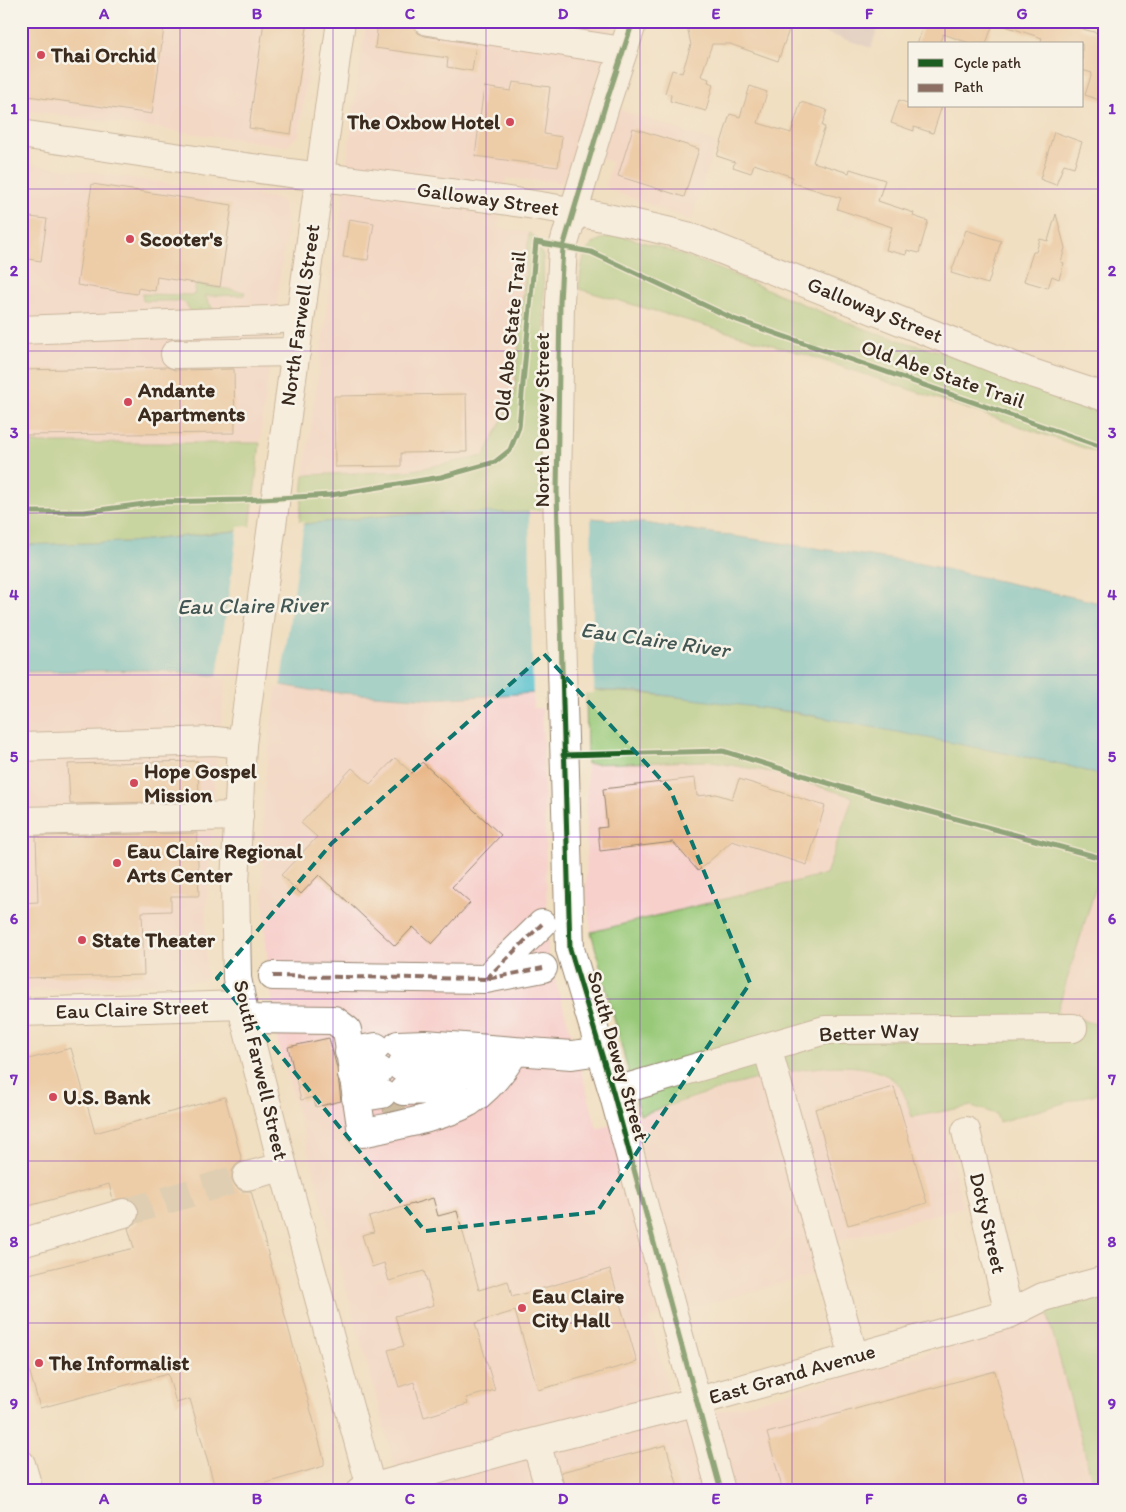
<svg xmlns="http://www.w3.org/2000/svg" width="1126" height="1512" font-family="Itim,sans-serif">
  <style>
    .built { fill: #f7d0cc }
    .industrial { fill: #d2bec3 }
    .green { fill: #98c978; stroke: #6a7a4b }
    .water { fill: #53c0cd; stroke: #477576 }
    .pier { fill: #f1dfc1 }
    .building { fill: #e9b889 }
    .lines { fill: none; stroke-linecap: round; stroke-linejoin: round }
    .minor-tunnel { stroke: #cdbba0; stroke-width: 28; stroke-dasharray: 28 14; stroke-linecap: butt }
    .minor-casing { stroke: #968470; stroke-width: 30 }
    .major-casing { stroke: #968470; stroke-width: 30 }
    .minor { stroke: #fff; stroke-width: 28 }
    .major { stroke: #fff; stroke-width: 28 }
    .quiet { stroke: #8d6e63; stroke-width: 4; stroke-dasharray: 8 4; stroke-linecap: butt }
    .cycleway-casing { stroke: #f7f3e8; stroke-width: 8 }
    .cycleway { stroke: #1b5e20; stroke-width: 5 }
    .marked { fill: none; stroke: #0f766e; stroke-width: 4; stroke-dasharray: 10 6; stroke-linejoin: round }
    .grid { fill: none; stroke: #7b2cbf; stroke-width: 1; stroke-opacity: 0.55 }
    .poi-dot { fill: #d1495b; stroke: #f7f3e8; stroke-width: 2 }
    .labels { text-anchor: middle; stroke-width: 5; stroke-linejoin: round; paint-order: stroke }
    .poi-label { font-size: 21px; font-weight: bold; fill: #3b2a1e; stroke: #f7f3e8; text-anchor: start }
    .street-label { font-size: 21px; fill: #3b2a1e; stroke: #f7f3e8 }
    .water-label { font-size: 22px; font-style: italic; fill: #425753; stroke: #f7f3e8 }
    .neatline { fill: none; stroke: #7b2cbf; stroke-width: 2 }
    .grid-label { font-size: 16px; text-anchor: middle; font-weight: bold; fill: #7b2cbf }
  </style>
  <rect width="100%" height="100%" fill="#f7f3e8"/>
  <filter id="ink" filterUnits="userSpaceOnUse"><feTurbulence type="fractalNoise" baseFrequency=".02" numOctaves="2"/><feDisplacementMap in="SourceGraphic" scale="10" xChannelSelector="R" yChannelSelector="G"/><feConvolveMatrix kernelMatrix="1 2 1 2 8 2 1 2 1" color-interpolation-filters="sRGB"/></filter>
  <filter id="wash" filterUnits="userSpaceOnUse"><feTurbulence type="fractalNoise" baseFrequency=".0096" numOctaves="4" result="noise"/><feDisplacementMap in="SourceGraphic" scale="20" xChannelSelector="R" yChannelSelector="G"/><feGaussianBlur stdDeviation="1.12" result="paint"/><feColorMatrix in="noise" values="0 0 0 0 0 0 0 0 0 0 0 0 0 0 0 0 0 1.4 0 .05"/><feComposite in="paint" operator="in"/></filter>
  <g filter="url(#wash)">
    <rect width="100%" height="100%" fill="#f1dfc1"/>
    <path class="built" d="M21 21H315L299 135 286 146 21 110Z
      M366 21H395L515 38 518 21H615L591 99 716 143 691 220 611 190 606 186 607 181 612 162 575 149 564 180 560 183 506 178 498 228 529 233 514 396 484 456 408 471 304 475Z
      M21 163 271 197 280 199 284 204 287 224 260 443H21Z
      M34 670H145L227 676 215 776 206 925V975L202 981 21 991V672Z
      M276 684 315 691 432 699 533 693V708H542L548 958 571 1033 597 1129 759 1078 810 1067 832 1066 862 1068 884 1076 895 1081 902 1089 913 1117 950 1110 944 1127 963 1207 832 1243 837 1269 649 1319 678 1423 978 1338 1007 1329 1047 1312 1095 1491H402L277 1039 266 946 262 875 264 786Z
      M706 761 772 772 853 797 826 874 591 932 586 889 587 764Z
      M1103 864 1105 865V1027L1056 1012Z"/>
    <path class="industrial" d="M790 21H880L871 48Z"/>
    <path class="green" d="M529 233 537 238 543 257 547 443 541 475 540 513 299 524 304 475 408 471 484 456 514 396Z
      M617 235C728 262 828 326 939 351L1105 411V455L807 355 579 289C583 258 581 241 617 235Z
      M196 284 245 292 244 295 205 296 217 316H194L184 301H143L142 294 194 295Z
      M21 443H260L250 529 129 542 21 545Z
      M586 690C748 697 907 734 1066 765L1105 777V865L1103 864 1057 1012 1105 1027V1091L999 1122 996 1114 972 1106 912 1117C908 1106 905 1091 897 1083 850 1037 695 1098 640 1115L591 932 826 874 853 797 772 772 706 761 587 764Z
      M1105 1280V1491H1095L1043 1297Z"/>
    <path class="water" d="M529 512 644 523 917 563 1105 604V777L1066 765 794 712 638 692 586 690 432 699 315 691 237 677 145 670 21 672V545L129 542 403 514Z"/>
    <path class="pier" d="M529 510 591 515 594 693 533 696Z
      M304 521 280 688 217 678 238 527Z"/>
    <g id="blocks">
      <path class="building" d="M25 21H165L152 114 21 95V49Z
        M264 21H308L291 134 249 128Z
        M378 21 413 24 418 33 425 36 476 44 472 71 447 67 448 58 375 48Z
        M686 21H792L778 61 730 44H712L701 76 709 79 708 82 713 84 706 111 670 101 671 95 665 93 672 70 682 73 691 45Z
        M915 21H994L986 44H972L943 34 939 44H917L923 27 915 24Z
        M1003 21H1082L1079 28 1105 35V102L1085 95 1092 73 1082 70V44H1040L1042 38 1002 25Z
        M513 82 550 87 544 134 562 137 558 167 475 156 484 87 511 91Z
        M750 86 767 92 758 123 791 133 801 102 827 110 822 126 825 127 813 162 849 173 850 169 885 180 878 201 914 213 913 216 928 221 919 253 907 250 906 255 886 250 892 227 837 209 841 198 791 182 793 177 754 164 751 173 733 167 735 162 717 156 730 114 740 117Z
        M899 100 910 104V106H942L933 133 914 127V131L891 123Z
        M633 128 699 149 684 197 618 176Z
        M1054 132 1082 142 1074 167 1064 164 1056 185 1040 179Z
        M92 184 232 205 220 287 157 277 155 291 138 288 137 294 77 285Z
        M1056 214 1065 248 1061 262 1064 263 1059 279 1052 276 1048 288 1024 281 1033 252H1036L1040 239 1048 241Z
        M21 216 47 219 41 261 21 258Z
        M349 219 374 223 368 260 343 257Z
        M966 230 1001 241 988 284 951 273Z
        M167 367 175 370 234 369 235 433 21 435V370Z
        M466 394 467 452 401 453V466L335 467 334 396Z
        M395 758 412 773 422 762 501 835 452 887 470 903 432 944 413 927 395 946 319 875 301 894 281 875 317 837 301 823 352 768 370 784Z
        M198 761 199 801 70 804 68 764Z
        M695 778 697 796 716 794 732 799 739 779 825 806 807 865 732 841 698 871 673 842 600 851 598 828 607 827 603 789Z
        M197 833 199 896H171V911L142 912 144 975 21 978V903L38 902 36 836Z
        M329 1038 337 1068 341 1101 316 1107 313 1097 301 1100 288 1047Z
        M71 1048 95 1133 225 1097 242 1161 236 1165 232 1171V1180L236 1187 242 1191H251L324 1459V1466L239 1491H216L190 1399 176 1403 168 1374 40 1408 21 1341V1276L134 1248 128 1228 136 1223 139 1216V1208L134 1201 127 1198 113 1200 109 1184 21 1208V1061Z
        M894 1087 927 1203 848 1225 815 1109Z
        M394 1103 405 1108 384 1112 383 1110Z
        M433 1198 438 1216 457 1211 479 1290 508 1281 512 1297 610 1269 637 1362 538 1390 515 1311 475 1323 495 1390 466 1398 468 1404 424 1417 414 1382 399 1387 388 1350 404 1346 395 1316 434 1305 424 1271 389 1281 384 1263 372 1267 362 1235 374 1232 369 1217Z
        M995 1371 1027 1491H783L767 1433Z
        M666 1445 679 1491H565L561 1472Z"/>
    </g>
  </g>
  <g filter="url(#ink)">
    <use href="#blocks" fill-opacity="0" stroke="#968470" stroke-width="1"/>
    <g class="lines">
      <path class="minor-tunnel" d="M383 1107 405 1104
        M124 1213 247 1176"/>
      <g class="minor-casing">
        <path id="minor" d="M428 21 623 51
          M633 21 605 106 563 247 560 302 557 492 570 949 613 1092 721 1491
          M21 134C121 149 221 165 321 177 444 192 567 205 687 236L1026 371 1105 397
          M21 330 270 320 300 317
          M175 354 296 352
          M21 747 215 741 242 744
          M21 821 239 816
          M273 976 486 979 543 968
          M486 979 542 924
          M21 1012 242 1005
          M245 1019 334 1020 347 1030 362 1133C393 1126 442 1118 469 1102 487 1090 504 1069 515 1051L572 1055 600 1051
          M398 1045 425 1044 515 1051
          M767 1047 854 1357
          M349 1052 376 1047
          M401 1067 432 1066 495 1077
          M352 1075 379 1070
          M403 1091 435 1090 469 1102
          M613 1092 825 1030 1073 1028
          M356 1098 382 1094
          M966 1131 1009 1314
          M247 1176 283 1167
          M21 1243 124 1213
          M536 1442 550 1491
          M21 1464 29 1491
          M361 1491 536 1442 695 1402 1009 1314 1043 1297 1105 1280"/>
      </g>
      <g class="major-casing">
        <path id="major" d="M341 21 242 744 235 883 237 978 245 1019 283 1167 372 1491"/>
      </g>
      <use href="#minor" class="minor"/>
      <use href="#major" class="major"/>
      <path class="quiet" d="M273 976 486 979 543 968
        M486 979 542 924"/>
      <g class="cycleway-casing">
        <path id="cycleway" d="M633 21 605 106 563 247 560 302 557 492 570 949 613 1092 721 1491
          M21 512H84L159 502 242 500 331 495 441 477 495 462 510 450 519 427 536 242 591 252 734 319 1105 448
          M563 755 723 751 864 794 1105 859"/>
      </g>
      <use href="#cycleway" class="cycleway"/>
    </g>
  </g>
  <path d="M0 0H1126V1512H0ZM544 654 670 789 750 983 597 1212 425 1231 217 978 332 843Z" fill="#f1dfc1" fill-opacity=".55" fill-rule="evenodd"/>
  <path class="marked" d="M544 654 670 789 750 983 597 1212 425 1231 217 978 332 843Z"/>
  <path class="grid" d="M180 21V1491M333 21V1491M486 21V1491M640 21V1491M792 21V1491M945 21V44M945 106V1491M21 189H1105M21 351H1105M21 513H1105M21 675H1105M21 837H1105M21 999H1105M21 1161H1105M21 1323H1105"/>
  <g class="poi-dot">
    <circle cx="41" cy="55" r="5"/>
    <circle cx="510" cy="122" r="5"/>
    <circle cx="130" cy="239" r="5"/>
    <circle cx="128" cy="402" r="5"/>
    <circle cx="134" cy="783" r="5"/>
    <circle cx="117" cy="863" r="5"/>
    <circle cx="82" cy="940" r="5"/>
    <circle cx="53" cy="1097" r="5"/>
    <circle cx="522" cy="1308" r="5"/>
    <circle cx="39" cy="1363" r="5"/>
  </g>
  <g class="labels">
    <g class="poi-label">
      <text x="51" y="62">Thai Orchid</text>
      <text x="500" y="129" text-anchor="end">The Oxbow Hotel</text>
      <text x="140" y="246">Scooter's</text>
      <text x="138" y="397">Andante<tspan x="138" dy="24">Apartments</tspan></text>
      <text x="144" y="778">Hope Gospel<tspan x="144" dy="24">Mission</tspan></text>
      <text x="127" y="858">Eau Claire Regional<tspan x="127" dy="24">Arts Center</tspan></text>
      <text x="92" y="947">State Theater</text>
      <text x="63" y="1104">U.S. Bank</text>
      <text x="532" y="1303">Eau Claire<tspan x="532" dy="24">City Hall</tspan></text>
      <text x="49" y="1370">The Informalist</text>
    </g>
    <g class="street-label">
      <text transform="translate(488 199) rotate(8)" y="7">Galloway Street</text>
      <text transform="translate(875 310) rotate(22)" y="7">Galloway Street</text>
      <text transform="translate(300 315) rotate(-82)" y="7">North Farwell Street</text>
      <text transform="translate(510 336) rotate(-84)" y="7">Old Abe State Trail</text>
      <text transform="translate(943 374) rotate(19)" y="7">Old Abe State Trail</text>
      <text transform="translate(542 420) rotate(-90)" y="7">North Dewey Street</text>
      <text transform="translate(132 1009) rotate(-2)" y="7">Eau Claire Street</text>
      <text transform="translate(869 1032) rotate(-3)" y="7">Better Way</text>
      <text transform="translate(618 1056) rotate(74)" y="7">South Dewey Street</text>
      <text transform="translate(261 1070) rotate(77)" y="7">South Farwell Street</text>
      <text transform="translate(988 1223) rotate(77)" y="7">Doty Street</text>
      <text transform="translate(792 1374) rotate(-16)" y="7">East Grand Avenue</text>
    </g>
    <g class="water-label">
      <text transform="translate(252 605) rotate(-1)" y="8">Eau Claire River</text>
      <text transform="translate(655 639) rotate(8)" y="8">Eau Claire River</text>
    </g>
  </g>
  <rect width="1126" height="1512" fill="none" stroke="#f7f3e8" stroke-width="55"/>
  <rect x="908" y="42" width="175" height="65" fill="#f7f3e8" stroke="#aca397"/>
  <rect x="918" y="59" width="25" height="8" fill="#1b5e20" stroke="#aca397"/>
  <text x="954" y="68" font-size="15" fill="#3b2a1e">Cycle path</text>
  <rect x="918" y="84" width="25" height="8" fill="#8d6e63" stroke="#aca397"/>
  <text x="954" y="92" font-size="15" fill="#3b2a1e">Path</text>
  <rect x="28" y="28" width="1070" height="1456" class="neatline"/>
  <g class="grid-label">
    <text x="104" y="19">A</text>
    <text x="257" y="19">B</text>
    <text x="410" y="19">C</text>
    <text x="563" y="19">D</text>
    <text x="716" y="19">E</text>
    <text x="869" y="19">F</text>
    <text x="1022" y="19">G</text>
    <text x="14" y="114">1</text>
    <text x="1112" y="114">1</text>
    <text x="14" y="276">2</text>
    <text x="1112" y="276">2</text>
    <text x="14" y="438">3</text>
    <text x="1112" y="438">3</text>
    <text x="14" y="600">4</text>
    <text x="1112" y="600">4</text>
    <text x="14" y="762">5</text>
    <text x="1112" y="762">5</text>
    <text x="14" y="924">6</text>
    <text x="1112" y="924">6</text>
    <text x="14" y="1085">7</text>
    <text x="1112" y="1085">7</text>
    <text x="14" y="1247">8</text>
    <text x="1112" y="1247">8</text>
    <text x="14" y="1409">9</text>
    <text x="1112" y="1409">9</text>
    <text x="104" y="1504">A</text>
    <text x="257" y="1504">B</text>
    <text x="410" y="1504">C</text>
    <text x="563" y="1504">D</text>
    <text x="716" y="1504">E</text>
    <text x="869" y="1504">F</text>
    <text x="1022" y="1504">G</text>
  </g>
</svg>
